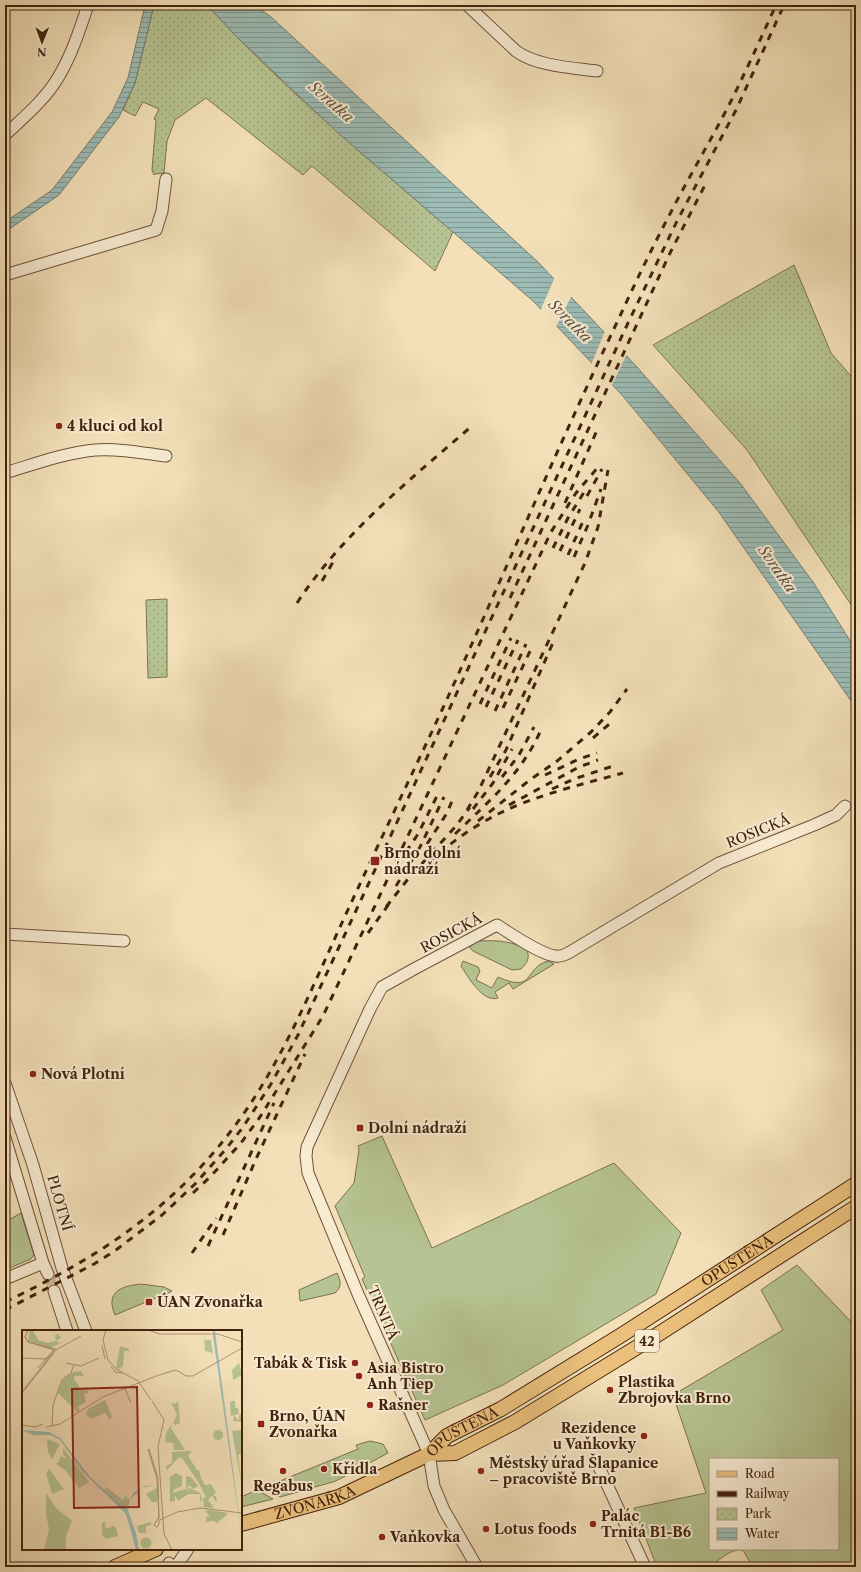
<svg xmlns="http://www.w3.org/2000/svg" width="861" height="1572" font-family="'Libre Caslon Text',serif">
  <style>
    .grass { fill: #b6c392; stroke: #7c7250; fill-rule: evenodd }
    .park { fill: url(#park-dots); stroke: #7c7250 }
    .water { fill: url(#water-rules); stroke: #787e72 }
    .pier { fill: #f3e0b9 }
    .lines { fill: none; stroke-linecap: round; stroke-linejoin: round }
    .minor-tunnel { stroke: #d0ba97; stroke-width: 11; stroke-dasharray: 11 5.5; stroke-linecap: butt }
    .minor-casing { stroke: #6f5238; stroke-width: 13 }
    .major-casing { stroke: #43220d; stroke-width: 16 }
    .minor { stroke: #f7ebd2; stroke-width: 11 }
    .major { stroke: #eac07c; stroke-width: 14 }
    .rail { stroke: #43220d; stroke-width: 3; stroke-dasharray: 7 7; stroke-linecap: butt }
    .poi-dot { fill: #8f2418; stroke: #f7ebd2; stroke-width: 1.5 }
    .labels { text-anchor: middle; stroke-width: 4; stroke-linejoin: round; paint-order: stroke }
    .shield { fill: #f7ebd2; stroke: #795e48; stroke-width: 1 }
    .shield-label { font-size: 13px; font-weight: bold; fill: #43220d }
    .poi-label { font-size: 14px; font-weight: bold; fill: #43220d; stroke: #f7ebd2; text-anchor: start }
    .street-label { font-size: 14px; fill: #43220d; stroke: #f7ebd2 }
    .water-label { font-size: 15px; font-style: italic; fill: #5e503f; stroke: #f7ebd2 }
    .inset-road { fill: none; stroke: #ad9474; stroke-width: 1 }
    .view { fill: #8f2418; fill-opacity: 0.15; stroke: #8f2418; stroke-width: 2 }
    .inset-edge { fill: none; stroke: #43220d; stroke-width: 2 }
  </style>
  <defs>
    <pattern id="park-dots" width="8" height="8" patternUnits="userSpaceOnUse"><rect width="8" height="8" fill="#b6c392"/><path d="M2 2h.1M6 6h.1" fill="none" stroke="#9ea77d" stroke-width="1.8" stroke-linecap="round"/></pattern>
    <pattern id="water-rules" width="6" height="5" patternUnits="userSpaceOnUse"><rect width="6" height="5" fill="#9cbcb5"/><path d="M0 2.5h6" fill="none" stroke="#819892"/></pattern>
  </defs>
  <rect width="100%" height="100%" fill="#f3e0b9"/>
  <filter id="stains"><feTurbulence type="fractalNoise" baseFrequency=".005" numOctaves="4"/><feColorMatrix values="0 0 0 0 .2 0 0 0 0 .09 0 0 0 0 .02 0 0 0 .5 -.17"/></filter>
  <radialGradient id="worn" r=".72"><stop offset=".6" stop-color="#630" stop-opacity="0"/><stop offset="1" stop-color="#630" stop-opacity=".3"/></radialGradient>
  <path class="grass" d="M480 941C497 940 511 941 526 949 531 956 527 964 521 969L512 970 473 951 470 948 471 944Z
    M463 961 478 967 480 971 476 980 492 988 498 977C536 994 523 968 548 961L554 964 513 989 509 983 495 992 498 998C483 1003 468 977 461 966Z
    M382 1136 432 1248 614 1163 681 1233 656 1294 503 1385 425 1420 362 1279 365 1277 335 1206 354 1183 359 1150 358 1146Z
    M21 1213 34 1255 31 1259 5 1270V1222Z
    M797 1265 856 1327V1567H753L743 1550C728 1548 719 1563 707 1567 697 1569 669 1567 657 1567L634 1508 706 1493 673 1395 783 1330 761 1290ZM710 1459H838V1549H710Z
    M337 1273C341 1281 342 1287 335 1293L300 1301 299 1290Z
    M141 1284 164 1287 172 1291 159 1298 158 1297 115 1315C105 1292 121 1286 141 1284Z
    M370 1441 383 1444 388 1453 336 1481 280 1497 263 1488 358 1449 356 1445Z
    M257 1490 273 1499 241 1507V1497Z"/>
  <path class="park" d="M154 5H207C282 87 368 159 453 232L435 271 312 166 303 175 206 98 175 120 167 141 164 173 155 174 154 175 152 170 156 120 154 119 159 109 143 102 135 116 123 110 135 83Z
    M794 265 831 353 856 382V612L747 450 653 345Z
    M167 599V677L148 678 146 600Z"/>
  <path class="water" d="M145 5H154L135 83 119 117 59 195 5 232V222L52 190 112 112 128 78Z
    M207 5H254L270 16 539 263 636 366 740 483 813 582 856 650V708L718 511 622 395 533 301 338 133 236 36Z"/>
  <path class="pier" d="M555 277 572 295 556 327 540 311Z
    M605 331 627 354 611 387 591 365Z"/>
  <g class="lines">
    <path class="minor-tunnel" d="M48 1274 54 1291"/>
    <g class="minor-casing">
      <path id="minor" d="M467 5 516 51C536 66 573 68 597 71
        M5 135C24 117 46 99 59 76 72 54 80 29 88 5
        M5 275 156 230 162 211 166 179
        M5 473C35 464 64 453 95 450 118 448 143 453 166 456
        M5 934 124 941
        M5 1083 33 1165 62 1268 86 1331
        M5 1138 43 1263 48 1274
        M5 1279 43 1263
        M54 1291 67 1331
        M599 1467 645 1567
        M169 1563 170 1567
        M179 1567V1562L188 1549
        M477 1567 444 1510 434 1486 429 1454 358 1294 308 1173 306 1156 307 1147 370 1009 382 987 414 969 497 925C511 934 540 954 555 956 561 957 565 955 570 952L719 863 814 825 836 815 845 806"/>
    </g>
    <g class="major-casing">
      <g id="major">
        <path d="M429 1454 455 1453 515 1422 657 1335 856 1207"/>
        <path id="s1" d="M241 1524 339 1497 429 1454 447 1436 501 1409 620 1336 856 1184"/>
        <path d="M115 1567 156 1549"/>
      </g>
    </g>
    <use href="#minor" class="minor"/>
    <use href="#major" class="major"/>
    <path class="rail" d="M587 496 602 469
      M565 503 598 428
      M553 548 568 518 586 489
      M560 551 580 509
      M568 555 584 519
      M574 557 588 525 601 489
      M322 581 333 562
      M510 598 670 253 705 185
      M297 603C343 533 411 479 473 425
      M480 704 511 638
      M486 707 518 640
      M503 708 532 647
      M495 711 526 644
      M593 738 614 720
      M545 775 579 759 597 753
      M490 777 506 750 555 638
      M502 777 519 755 534 727
      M552 789 574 779 616 765
      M509 805 579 767 598 760
      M473 809 493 783 512 749
      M467 810 478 792 585 563 598 527 608 470
      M478 821 531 779 556 762 591 732 610 712 627 689
      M455 834C490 800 520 776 541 730
      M427 844 447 813 452 801
      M406 852 418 834 438 794
      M429 862C450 843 474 826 500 813 537 795 583 784 623 773
      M396 886 420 847 444 797
      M386 907 408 879 456 826 470 807
      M368 933 389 904
      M193 1193 210 1177 241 1143 260 1117 323 1016 551 532 576 493 599 466
      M223 1235 256 1159 305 1054
      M208 1246 274 1103
      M192 1253 216 1218
      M5 1302C95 1259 169 1212 231 1131 278 1070 308 997 340 927 373 855 408 783 442 710 502 579 558 446 620 316 636 281 653 246 671 212 690 175 711 140 730 103 746 71 761 38 776 5
      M5 1310 94 1264 116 1250 162 1215 195 1184 226 1149 243 1127 271 1084 298 1035 367 887 628 323 677 221 736 110 784 5"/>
  </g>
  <g class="poi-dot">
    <circle cx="59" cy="426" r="4"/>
    <rect x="370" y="856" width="10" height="10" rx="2"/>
    <circle cx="33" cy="1074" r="4"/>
    <rect x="356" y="1124" width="8" height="8" rx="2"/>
    <rect x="145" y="1298" width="8" height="8" rx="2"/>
    <circle cx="355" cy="1363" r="4"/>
    <circle cx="359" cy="1376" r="4"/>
    <circle cx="610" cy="1390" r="4"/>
    <circle cx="370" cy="1405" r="4"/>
    <rect x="257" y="1420" width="8" height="8" rx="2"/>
    <circle cx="644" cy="1436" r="4"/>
    <circle cx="324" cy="1469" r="4"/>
    <circle cx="283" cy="1471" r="4"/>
    <circle cx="481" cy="1471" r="4"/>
    <circle cx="593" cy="1524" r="4"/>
    <circle cx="486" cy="1529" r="4"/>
    <circle cx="382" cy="1537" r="4"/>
  </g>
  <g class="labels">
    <rect class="shield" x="635" y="1330" width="24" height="22" rx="3"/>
    <g class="shield-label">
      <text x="647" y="1346">42</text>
    </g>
    <g class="poi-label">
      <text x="67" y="431">4 kluci od kol</text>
      <text x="384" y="858">Brno dolní<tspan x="384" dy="16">nádraží</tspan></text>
      <text x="41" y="1079">Nová Plotní</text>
      <text x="368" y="1133">Dolní nádraží</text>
      <text x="157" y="1307">ÚAN Zvonařka</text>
      <text x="347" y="1368" text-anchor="end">Tabák &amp; Tisk</text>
      <text x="367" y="1373">Asia Bistro<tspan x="367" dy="16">Anh Tiep</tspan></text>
      <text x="618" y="1387">Plastika<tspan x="618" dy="16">Zbrojovka Brno</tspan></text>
      <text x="378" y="1410">Rašner</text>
      <text x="269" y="1421">Brno, ÚAN<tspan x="269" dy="16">Zvonařka</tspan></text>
      <text x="636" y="1433" text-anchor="end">Rezidence<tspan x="636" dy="16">u Vaňkovky</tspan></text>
      <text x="489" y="1468">Městský úřad Šlapanice<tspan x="489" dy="16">– pracoviště Brno</tspan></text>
      <text x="332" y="1474">Křídla</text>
      <text x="283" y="1491" text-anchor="middle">Regabus</text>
      <text x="601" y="1521">Palác<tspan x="601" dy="16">Trnitá B1-B6</tspan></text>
      <text x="494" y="1534">Lotus foods</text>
      <text x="390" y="1542">Vaňkovka</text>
    </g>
    <g class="street-label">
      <text transform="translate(758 831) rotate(-22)" y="5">ROSICKÁ</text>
      <text transform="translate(451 933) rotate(-28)" y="5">ROSICKÁ</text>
      <text transform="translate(60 1203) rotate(74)" y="5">PLOTNÍ</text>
      <text dy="5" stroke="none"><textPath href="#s1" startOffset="566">OPUŠTĚNÁ</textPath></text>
      <text transform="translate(383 1313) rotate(67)" y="5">TRNITÁ</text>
      <text dy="5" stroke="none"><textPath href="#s1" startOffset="242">OPUŠTĚNÁ</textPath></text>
      <text dy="5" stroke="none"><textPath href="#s1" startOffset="77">ZVONAŘKA</textPath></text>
    </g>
    <g class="water-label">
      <text transform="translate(331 102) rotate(41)" y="5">Svratka</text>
      <text transform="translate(570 321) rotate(45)" y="5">Svratka</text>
      <text transform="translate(777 569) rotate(55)" y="5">Svratka</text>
    </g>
  </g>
  <g transform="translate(22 1330)">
    <rect width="220" height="220" fill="#f3e0b9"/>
    <path d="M182 5 183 10H189L191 23 183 21ZM59 41 62 46H53L52 49 59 60 64 58 67 63 62 64 64 72 56 77 58 80 55 82 36 63 41 50 51 42ZM83 70 90 86 88 90 83 83 69 89 64 84 66 79ZM210 71H213V78H216L217 84 212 85 217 91V85L219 84 220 92 211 91 212 85 209 86 208 72ZM191 105a5 5 0 1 1 10 0a5 5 0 1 1-10 0ZM41 118 51 131 44 141 33 133H36L39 126 45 129 41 124ZM164 146 169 147 176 156 172 159 166 155 165 157 178 163 180 169 178 173V164H172L164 158ZM179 148 183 155 189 154 194 163 191 166H194L195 173 190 166 186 170 192 178 182 177 181 168 184 167 175 150ZM135 158V172H130L124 164ZM24 163 35 179 50 191 44 206V220H22L27 199 24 184ZM187 180 207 183 195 193 192 191 184 192V187L188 186 183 181ZM83 192 84 199 91 196 94 198 96 206 84 209 80 205V193ZM129 192V195L124 196V203H117L115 196ZM118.5 213a5.5 5.5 0 1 1 11 0a5.5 5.5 0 1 1-11 0Z" fill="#b6c392"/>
    <path d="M7 0H11L16 10 26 13 34 11 33 5 36 4 39 8 34 11 37 13 47 9 28 18 6 11ZM98 16 107 19V21H102L101 36 97 39 94 38ZM217 33 220 45 211 50 210 40ZM156 71 158 93 153 95 151 93 155 85 149 72 153 74ZM150 94 149 98 163 120H152L151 113 143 112 144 103ZM220 100V124L216 125 220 157 210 101ZM25 109 38 114 30 129 26 122ZM170 121 166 126 175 140H177L179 148 175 150 160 128H156L145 140 144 136 150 133V122ZM51 131 67 152 57 158 44 141ZM27 139 42 159 30 164 24 144ZM154 143 160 146V156L151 160V163L163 159 174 164H166L156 171 153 165V171L148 172V147ZM84 157 101 170 105 164V169H108L105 181 83 160Z" fill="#b6c392"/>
    <path d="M191 0 193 1 220 209 191 6ZM0 100 27 102 38 108 69 148 105 180 107 171 112 162 123 156 134 155 119 158 107 171 106 181 114 203 117 220H114L104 184 60 141 38 110 29 105H11Z" fill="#9cbcb5"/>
    <path class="inset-road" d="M6 0 3 7 6 12 32 20M6 0 3 7 6 12 34 19M84 0 81 10 86 30 94 39 116 51 129 70M126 0 138 4H196L220 12M80 15 83 29M0 28 23 29 28 25M44 33 59 36 77 28M89 36 93 42 100 43M16 38 32 20M103 59 109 73M0 62 32 21 59 6M0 63 32 23V20M130 71 142 90 136 117 142 204M0 95 14 97 21 94M24 97 38 94 81 67 137 45 154 40 164 46H171L220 18M30 97 31 75 40 50 49 43 52 34M126 119 135 149 137 187 132 195 135 197 137 194 136 148 127 119M138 190 155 182 179 178 220 183M142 204 150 220"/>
    <path class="view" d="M115 57 117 177 52 178 50 59Z"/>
    <rect width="220" height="220" class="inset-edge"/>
  </g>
  <rect width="861" height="1572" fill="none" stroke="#f3e0b9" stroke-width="20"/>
  <rect x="6" y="6" width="849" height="1560" fill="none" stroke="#43220d" stroke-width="2"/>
  <rect x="10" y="10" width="841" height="1552" fill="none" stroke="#43220d"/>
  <rect x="709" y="1458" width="130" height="92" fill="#f7ebd2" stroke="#af9b83"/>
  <rect x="717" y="1471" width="20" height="6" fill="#eac07c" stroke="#af9b83"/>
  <text x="745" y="1478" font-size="12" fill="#43220d">Road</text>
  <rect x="717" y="1491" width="20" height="6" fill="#43220d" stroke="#af9b83"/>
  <text x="745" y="1498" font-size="12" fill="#43220d">Railway</text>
  <rect x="717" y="1508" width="20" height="12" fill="url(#park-dots)" stroke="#af9b83"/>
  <text x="745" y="1518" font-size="12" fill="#43220d">Park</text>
  <rect x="717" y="1528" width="20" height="12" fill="url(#water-rules)" stroke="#af9b83"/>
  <text x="745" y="1538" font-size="12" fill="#43220d">Water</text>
  <g transform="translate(42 42) rotate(181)" stroke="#f7ebd2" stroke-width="3" paint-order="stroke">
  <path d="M0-3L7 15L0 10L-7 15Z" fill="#43220d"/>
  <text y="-6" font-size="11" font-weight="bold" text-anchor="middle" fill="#43220d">N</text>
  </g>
  <rect width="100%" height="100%" filter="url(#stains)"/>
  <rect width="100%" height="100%" fill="url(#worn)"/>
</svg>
